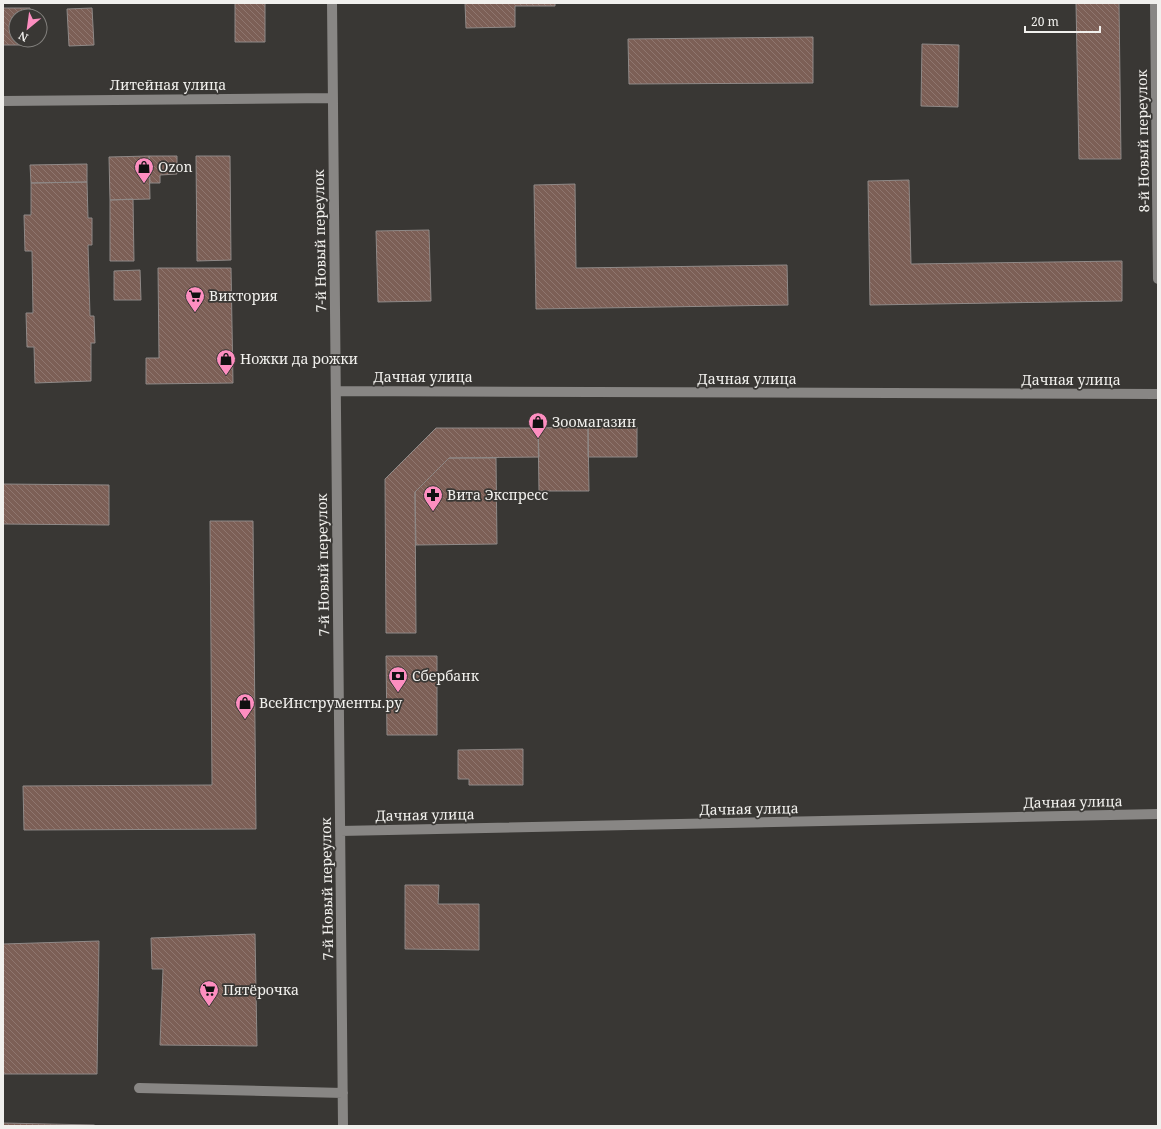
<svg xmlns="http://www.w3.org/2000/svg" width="1161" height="1129" font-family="'Noto Serif',serif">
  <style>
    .building { fill: url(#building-back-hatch); stroke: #8f8987 }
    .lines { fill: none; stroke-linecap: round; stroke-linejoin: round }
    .minor { stroke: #888684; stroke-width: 10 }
    .labels { text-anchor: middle; stroke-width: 3.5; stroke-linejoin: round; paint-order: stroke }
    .street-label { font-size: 14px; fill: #f1f0ed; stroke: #393734 }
    .poi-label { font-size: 14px; fill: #f1f0ed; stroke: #393734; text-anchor: start }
  </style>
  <defs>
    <pattern id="building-back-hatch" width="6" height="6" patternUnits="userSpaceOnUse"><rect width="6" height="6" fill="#7c5f56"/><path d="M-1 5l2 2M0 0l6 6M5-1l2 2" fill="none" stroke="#8f766f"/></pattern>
  </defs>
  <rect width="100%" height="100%" fill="#393734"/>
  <path class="building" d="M235 3H265V42H235Z
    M465 3H555V6H515V27L466 28Z
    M1076 3H1119L1121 159H1079Z
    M3 8H30V16H16V40H30V45H3Z
    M92 8 94 45 69 46 67 9Z
    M813 37V83L629 84 628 39Z
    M922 44 959 45 958 107 921 106Z
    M149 156 150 199 110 200 109 157Z
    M149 156H177V174L160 175V183H150Z
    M196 156H230L231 260 197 261Z
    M87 164V182L31 183 30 165Z
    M909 180 911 264 1122 261V301L870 305 868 181Z
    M87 182 88 218H92V245H88L90 316H94L95 343H91V381L35 383 34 347H27L26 313H33L32 251H25L24 215H31V183Z
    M575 184 576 268 787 265 788 305 536 309 534 185Z
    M133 199 134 261H110V200Z
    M429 230 431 301 378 302 376 231Z
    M158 268H231L233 383 146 384V358H159Z
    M140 270 141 300H114V271Z
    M588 427 589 491H539L538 428Z
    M588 427H637V457H588Z
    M436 428H538L539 457 449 458 415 492 416 633H386L385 479Z
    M449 458H496L497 544 416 545 415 492Z
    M3 484 109 485V525L3 524Z
    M210 521H253L256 829 24 830 23 786 212 785Z
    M386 656H437V735H387Z
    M523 749V785H469V779H458V750Z
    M405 885H439L438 904H479V950L405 949Z
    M255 934 257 1046 160 1045 163 969H152L151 938Z
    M99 941 97 1074H3V944Z
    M3 1123 94 1125 96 1126H3Z"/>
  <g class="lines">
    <path class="minor" d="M332 3 343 1126
      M1155 3 1158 279
      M3 101 333 98
      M336 391 1158 394
      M340 831 1158 814
      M139 1088 343 1093"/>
  </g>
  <defs>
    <g id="shop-pin" transform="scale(1)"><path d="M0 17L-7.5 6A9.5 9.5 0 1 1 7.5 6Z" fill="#fd8ec0" stroke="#393734"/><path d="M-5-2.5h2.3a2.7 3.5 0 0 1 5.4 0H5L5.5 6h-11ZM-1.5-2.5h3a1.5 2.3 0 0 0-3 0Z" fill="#111"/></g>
    <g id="supermarket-pin" transform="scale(1)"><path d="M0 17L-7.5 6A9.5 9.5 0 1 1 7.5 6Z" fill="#fd8ec0" stroke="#393734"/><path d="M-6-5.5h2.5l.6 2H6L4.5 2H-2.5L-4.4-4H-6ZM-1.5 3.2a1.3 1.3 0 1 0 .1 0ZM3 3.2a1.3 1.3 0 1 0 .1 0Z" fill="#111"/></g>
    <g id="pharmacy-pin" transform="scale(1)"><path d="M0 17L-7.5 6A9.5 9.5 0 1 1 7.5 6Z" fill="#fd8ec0" stroke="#393734"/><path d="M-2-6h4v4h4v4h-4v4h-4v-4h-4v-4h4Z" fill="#111"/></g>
    <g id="bank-pin" transform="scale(1)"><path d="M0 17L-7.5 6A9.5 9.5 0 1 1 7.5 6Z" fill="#fd8ec0" stroke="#393734"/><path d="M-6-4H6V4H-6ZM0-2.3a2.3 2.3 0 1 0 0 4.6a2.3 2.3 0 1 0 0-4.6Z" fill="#111"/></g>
  </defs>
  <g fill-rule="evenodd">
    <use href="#shop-pin" x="144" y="167"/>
    <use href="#supermarket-pin" x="195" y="296"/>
    <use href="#shop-pin" x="226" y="359"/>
    <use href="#shop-pin" x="538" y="422"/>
    <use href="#pharmacy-pin" x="433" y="495"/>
    <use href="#bank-pin" x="398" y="676"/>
    <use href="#shop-pin" x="245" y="703"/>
    <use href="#supermarket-pin" x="209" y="990"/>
  </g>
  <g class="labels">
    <g class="street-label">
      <text x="168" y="90">Литейная улица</text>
      <text transform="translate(1143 141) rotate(-91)" y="5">8-й Новый переулок</text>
      <text transform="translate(320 241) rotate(-91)" y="5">7-й Новый переулок</text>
      <text x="423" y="382">Дачная улица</text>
      <text x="747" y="384">Дачная улица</text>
      <text x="1071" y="385">Дачная улица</text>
      <text transform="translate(323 565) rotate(-91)" y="5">7-й Новый переулок</text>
      <text transform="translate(1073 802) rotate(-1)" y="5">Дачная улица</text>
      <text transform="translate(749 809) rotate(-1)" y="5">Дачная улица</text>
      <text transform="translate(425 815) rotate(-1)" y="5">Дачная улица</text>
      <text transform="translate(327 889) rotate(-91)" y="5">7-й Новый переулок</text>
    </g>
    <g class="poi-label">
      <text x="158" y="172">Ozon</text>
      <text x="209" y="301">Виктория</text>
      <text x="240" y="364">Ножки да рожки</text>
      <text x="552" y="427">Зоомагазин</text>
      <text x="447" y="500">Вита Экспресс</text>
      <text x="412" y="681">Сбербанк</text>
      <text x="259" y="708">ВсеИнструменты.ру</text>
      <text x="223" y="995">Пятёрочка</text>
    </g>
  </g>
  <rect width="1161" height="1129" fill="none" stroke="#f1f0ed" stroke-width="8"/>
  <g transform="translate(28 28) rotate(209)"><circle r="19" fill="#393734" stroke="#83817e"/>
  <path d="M0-3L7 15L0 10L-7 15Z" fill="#fd8ec0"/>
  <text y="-6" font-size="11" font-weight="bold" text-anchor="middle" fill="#f1f0ed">N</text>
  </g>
  <path d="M1025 26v6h75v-6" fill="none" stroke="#f1f0ed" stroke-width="2"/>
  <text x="1031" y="26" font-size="12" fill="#f1f0ed" stroke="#393734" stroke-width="3" paint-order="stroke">20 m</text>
</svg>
